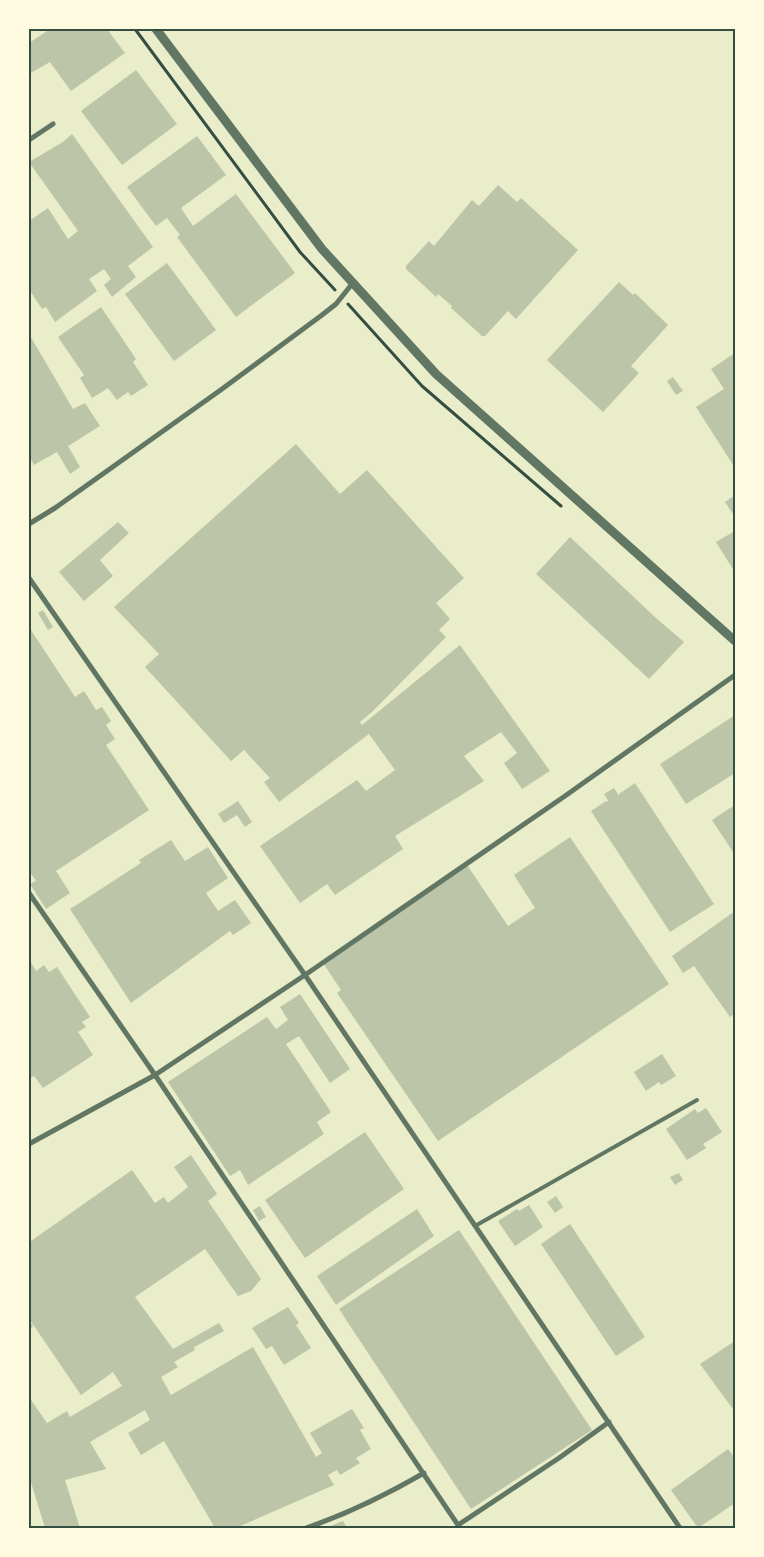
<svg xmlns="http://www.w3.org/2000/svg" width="764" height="1557" font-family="'Asap Condensed',sans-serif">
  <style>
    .building { fill: #bcc5a7 }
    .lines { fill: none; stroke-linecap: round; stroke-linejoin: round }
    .path { stroke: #344e41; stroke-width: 3 }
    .service { stroke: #617663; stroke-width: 4 }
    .minor { stroke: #617663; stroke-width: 5 }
    .tertiary { stroke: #617663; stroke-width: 9 }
    .neatline { fill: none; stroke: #344e41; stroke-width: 2 }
  </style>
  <rect width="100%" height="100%" fill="#e9edc9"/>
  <path class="building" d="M50 29H107L125 53 71 91 50 62 29 74V43Z
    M136 70 177 124 122 165 81 111Z
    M72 134 153 247 128 266 136 277 112 297 104 285 111 279 104 269 89 279 97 291 55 322 46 307 42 309 29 289V221L48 208 68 239 78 231 29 162 63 142Z
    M197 136 226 175 181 208 193 226 236 194 295 273 236 317 177 237 180 235 167 218 156 226 127 187Z
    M498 185 517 202 521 198 578 250 516 319 508 311 485 336H482L451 308 452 306 438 294 436 297 406 269V266L429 241 434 246 472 200 479 206Z
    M167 263 216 330 174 361 125 294Z
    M619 282 633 295 635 293 668 325 631 366 639 373 603 412 547 360Z
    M101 307 136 359 133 362 148 385 131 396 128 392 117 400 108 388 92 398 80 378 84 375 58 337Z
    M29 334 73 409 85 403 100 426 68 446 80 467 70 474 57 452 34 465 29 456Z
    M735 353V468L696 407 724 389 711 369Z
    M673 377 683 391 676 395 667 381Z
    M296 444 340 494 367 470 464 578 436 603 450 619 439 630 446 637 373 711 360 722 362 725 460 645 550 771 522 789 504 763 517 753 501 732 464 756 484 781 395 836 403 849 335 895 327 884 300 903 260 846 357 780 366 791 395 770 369 734 279 802 264 782 270 778 244 750 231 761 145 667 159 654 114 607Z
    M735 495V513L733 514 725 502Z
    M118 522 129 533 100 560 113 576 84 601 59 572Z
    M735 531V571H734L716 542Z
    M570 537 657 619 684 642 649 679 536 574Z
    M43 610 53 627 48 630 38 613Z
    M29 627 75 697 84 691 96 710 102 707 111 721 106 725 115 739 106 745 149 810 56 871 70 893 46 909 30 884 36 881 29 871Z
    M735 715V773L686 804 660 764Z
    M635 783 714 904 670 932 591 811 606 801 609 802 604 794 614 788 619 796V794Z
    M238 801 252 822 245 827 237 815 224 823 218 814Z
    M735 805V855L712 820Z
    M570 837 669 984 438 1141 337 993 341 990 323 963 467 865 508 926 535 908 514 875Z
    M171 840 185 861 208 847 228 878 206 893 218 911 235 900 251 923 233 935 230 931 131 1003 70 909 141 863 139 860Z
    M735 911V1013L730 1017 694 966 683 973 672 956Z
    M29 959 36 971 44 965 49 972 57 967 90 1017 82 1022 86 1027 78 1032 93 1055 43 1088 34 1076 29 1079Z
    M300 994 350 1069 330 1083 299 1036 286 1044 331 1112 317 1122 324 1134 248 1185 240 1170 230 1176 168 1082 267 1017 276 1029 288 1020 280 1007Z
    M662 1054 676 1076 661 1085 659 1082 646 1091 634 1072Z
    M706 1108 722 1132 703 1144 706 1148 687 1160 666 1129 695 1109 698 1113Z
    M365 1132 404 1189 305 1258 265 1200Z
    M191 1155 217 1194 208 1201 261 1279 251 1291 238 1296 205 1249 135 1297 173 1349 219 1323 224 1331 194 1347 195 1350 174 1362 178 1367 161 1377 171 1395 253 1347 316 1457 322 1453 310 1433 352 1409 364 1428 360 1430 371 1449 356 1458 360 1463 340 1475 337 1470 328 1475 334 1485 236 1528H215L164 1441 141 1455 128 1433 150 1420 145 1410 90 1442 106 1469 65 1480 80 1528H45L29 1476V1397L47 1423 67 1411 70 1417 122 1386 113 1372 81 1395 30 1320 29 1321V1238L31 1241 132 1170 155 1203 164 1197 168 1203 188 1187 174 1167Z
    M679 1173 683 1180 675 1185 670 1177Z
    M556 1196 563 1207 555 1213 547 1202Z
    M529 1205 543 1227 515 1246 498 1221 517 1209 519 1211Z
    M260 1206 266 1217 259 1221 253 1210Z
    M417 1209 434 1236 336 1305 317 1276Z
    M570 1224 645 1337 616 1356 541 1244Z
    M459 1230 592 1430 471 1509 339 1309Z
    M288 1307 299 1323 296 1325 311 1348 284 1365 272 1346 266 1349 252 1328Z
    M29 1323 32 1324 33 1326 30 1330H29Z
    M735 1341V1412L700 1364Z
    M728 1449 735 1458V1503L698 1528 671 1490Z
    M343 1521 347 1528H326Z"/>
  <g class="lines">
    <path class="path" d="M135 29 300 252 335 290
      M348 304 422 386 561 506"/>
    <path class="service" d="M475 1226 697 1100"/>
    <path class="minor" d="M29 140 53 124
      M29 524 55 508 222 389 322 315 336 304 352 284
      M29 578 305 975 680 1528
      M29 893 155 1075 460 1528
      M29 1144 155 1075 305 975 565 796 735 675
      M458 1525 559 1458 609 1422
      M306 1528C347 1514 386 1495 424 1473"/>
    <path class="tertiary" d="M156 29 322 249 436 374 735 641"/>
  </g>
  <rect width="764" height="1557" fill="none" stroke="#fefae0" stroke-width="60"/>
  <rect x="30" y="30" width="704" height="1497" class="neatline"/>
</svg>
